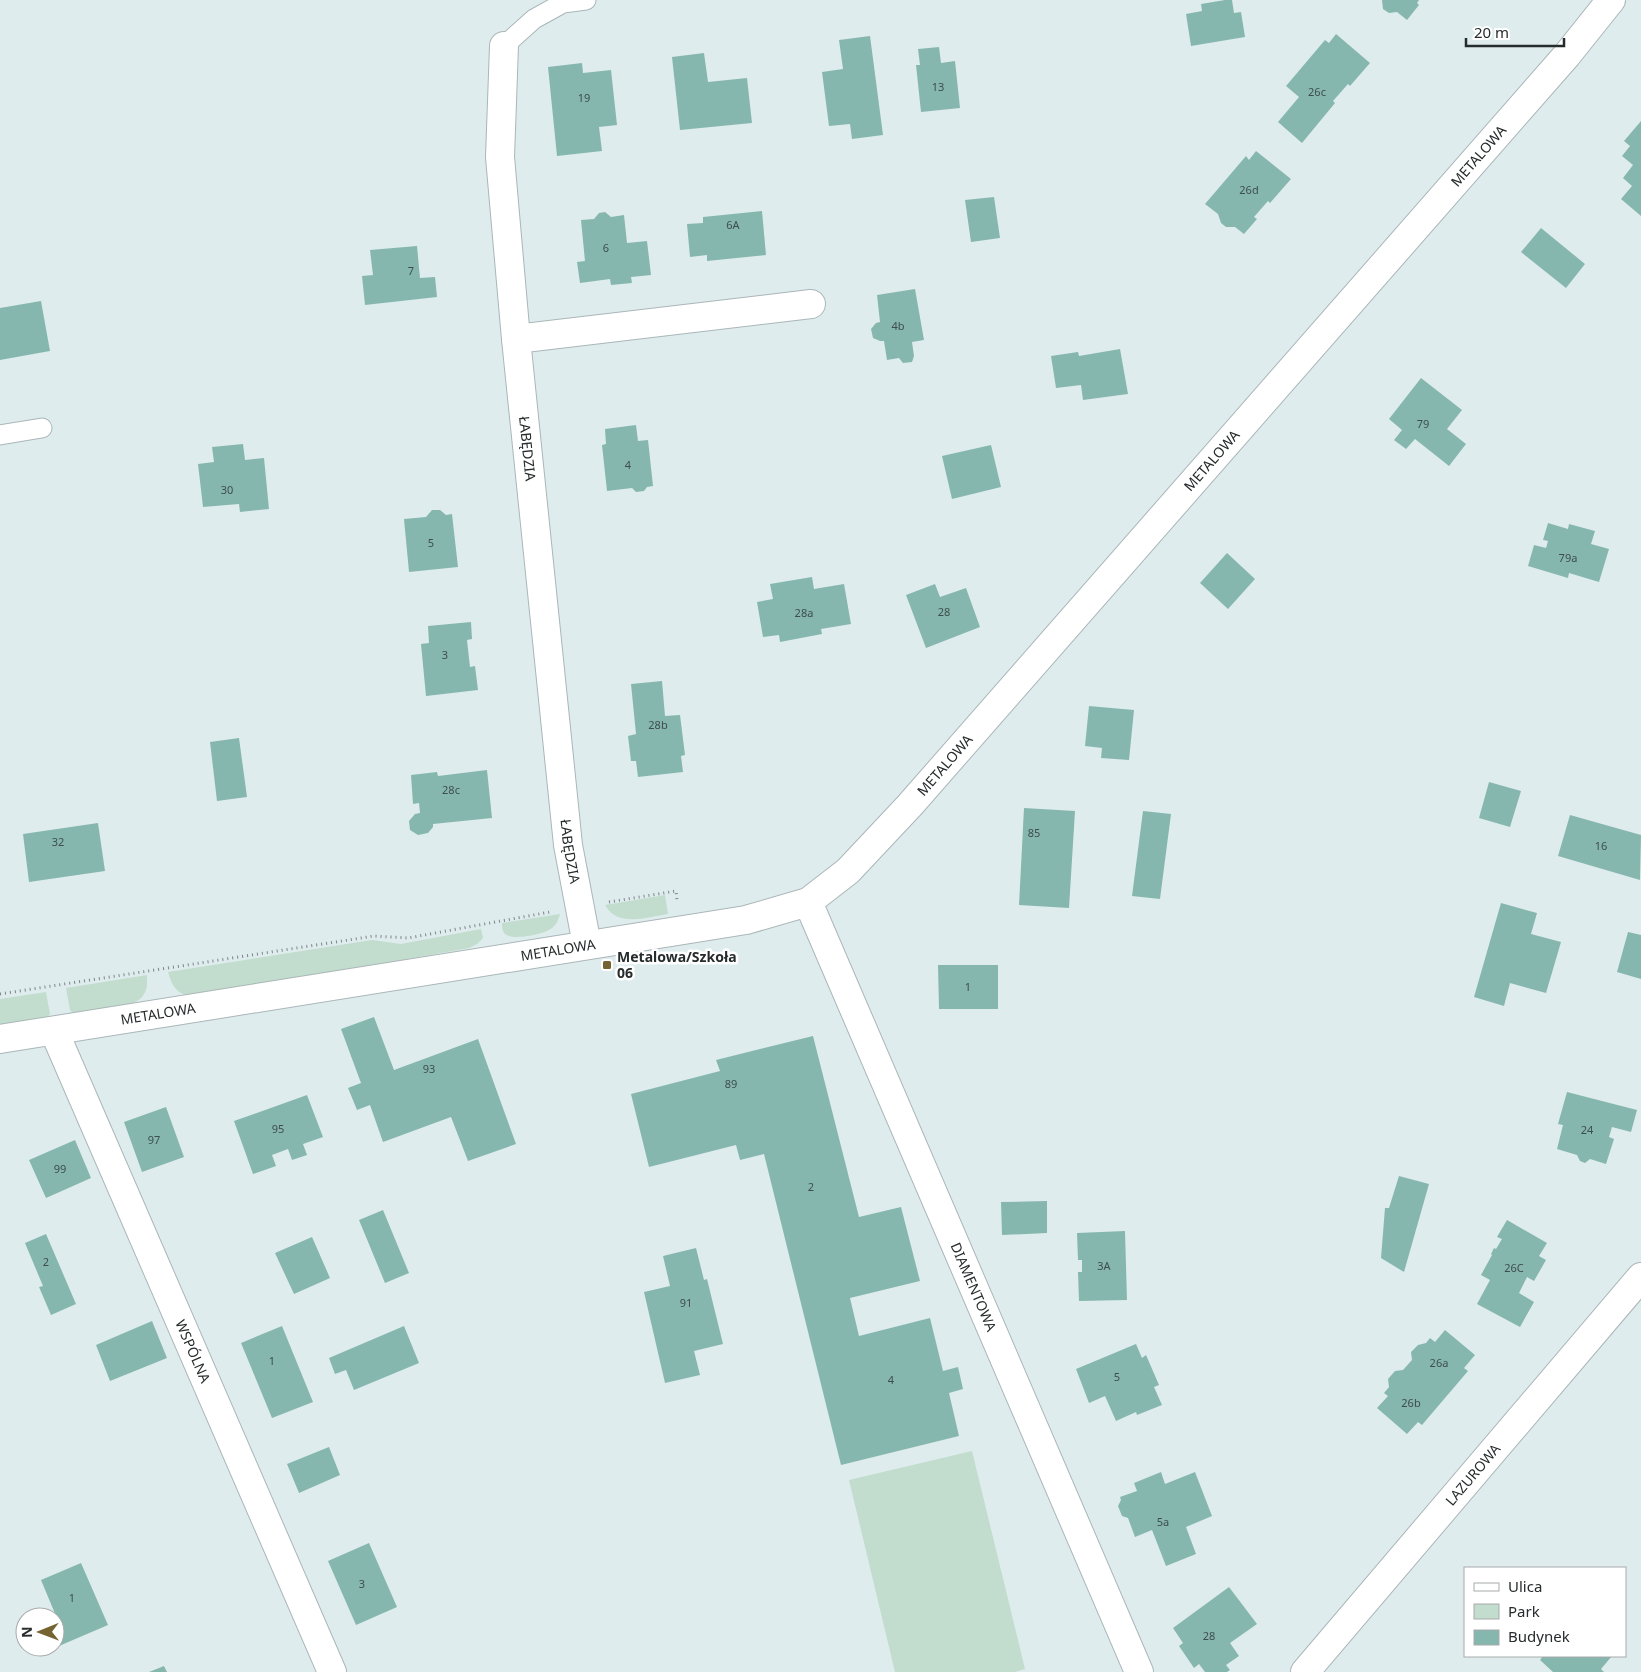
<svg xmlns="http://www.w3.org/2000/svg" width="1641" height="1672" font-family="'Noto Sans',sans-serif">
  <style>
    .green { fill: #c2ddcd }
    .building { fill: #86b7af }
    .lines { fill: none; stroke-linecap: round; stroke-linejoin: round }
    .service-casing { stroke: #aab6b8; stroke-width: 21 }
    .minor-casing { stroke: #aab6b8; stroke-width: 30 }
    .tertiary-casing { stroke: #aab6b8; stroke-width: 30 }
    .path { stroke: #7d8688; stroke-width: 3; stroke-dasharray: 1 4; stroke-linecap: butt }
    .service { stroke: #fff; stroke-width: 19 }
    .minor { stroke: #fff; stroke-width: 28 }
    .tertiary { stroke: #fff; stroke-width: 28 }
    .poi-dot { fill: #756432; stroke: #fff; stroke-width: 2 }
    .labels { text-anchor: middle; stroke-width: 5; stroke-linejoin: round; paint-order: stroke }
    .number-label { font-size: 11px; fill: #3e4e4d }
    .street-label { font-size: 14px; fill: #262b2c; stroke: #fff }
    .poi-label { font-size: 14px; font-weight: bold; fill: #262b2c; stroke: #fff; text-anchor: start }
  </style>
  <rect width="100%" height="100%" fill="#dfecee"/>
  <path class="green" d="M665 895 668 914C647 917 618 928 605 905Z
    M560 914C558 920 557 924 552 928 545 934 513 941 505 934 502 931 502 927 502 923Z
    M481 929 483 938 477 944 469 948 196 997C178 995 173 989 168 972L372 940 401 944Z
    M147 975C147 982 148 988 144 994 137 1009 91 1013 75 1016L70 1010 66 988Z
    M46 992 50 1014 45 1021 0 1028V999Z
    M972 1451 1025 1669 1015 1672H895L849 1480Z"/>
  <path class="building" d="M1225 0H1232L1234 13 1241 12 1245 37 1191 46 1186 14 1202 11 1201 4Z
    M1382 0H1419L1417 3 1419 5 1407 20 1397 12 1389 13 1383 9Z
    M1336 34 1370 63 1350 86 1348 84 1333 101 1335 103 1302 143 1278 122 1299 97 1286 86 1325 40 1329 43Z
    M870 36 883 135 852 139 850 124 829 126 822 72 843 69 839 40Z
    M939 47 941 63 955 61 960 108 921 112 916 65H920L918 49Z
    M704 53 708 82 747 78 752 123 680 130 672 57Z
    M582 63 583 73 611 70 617 125 599 127 602 151 557 156 548 67Z
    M1641 121V216L1621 199 1632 186 1623 178 1633 165 1622 156 1630 146 1624 141Z
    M1256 151 1291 179 1270 203 1268 201 1254 217 1257 219 1244 234 1235 227H1226L1221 223 1218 214 1205 204 1246 156 1249 160Z
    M994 197 1000 238 971 242 965 200Z
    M762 211 766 255 707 261V255L690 257 687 224 703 223V217Z
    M605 212 611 217 624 215 627 243 647 241 651 275 631 277 632 283 611 285 610 279 580 283 577 262 585 261 581 220 594 219 599 213Z
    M1541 228 1585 264 1566 288 1521 252Z
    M417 246 420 278 435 277 437 297 365 305 362 276 373 275 370 250Z
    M915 289 924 340 912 342 914 356 912 362 903 363 899 358 887 360 884 341H880L873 338 871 329 876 323 880 322 877 295Z
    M41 301 50 351 0 360V308Z
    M1120 349 1128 394 1083 400 1081 385 1056 388 1051 356 1078 352 1079 356Z
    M1421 378 1462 410 1447 429 1466 444 1449 466 1415 439 1406 449 1394 440 1402 430 1389 419Z
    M636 425 638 441 648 440 653 486 647 487 644 491 636 492 632 488 607 491 602 445 606 444 605 429Z
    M243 444 245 460 264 458 269 509 240 512 239 504 203 507 198 464 214 462 212 447Z
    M991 445 1001 487 952 499 942 456Z
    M432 510H440L446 515 452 514 458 567 409 572 404 519 426 517Z
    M1548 523 1568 529 1569 524 1595 531 1591 544 1609 549 1599 582 1569 573 1568 578 1528 566 1534 545 1546 548 1548 541 1543 540Z
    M1227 553 1255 579 1228 609 1200 583Z
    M812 577 814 589 844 584 851 624 821 629 822 634 780 642 779 635 763 637 757 602 773 599 770 584Z
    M935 584 940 597 966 588 980 627 926 648 906 595Z
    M471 622 472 639 467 640 470 667 475 666 478 690 426 696 421 644 429 643 428 626Z
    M662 681 665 716 680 715 685 755 681 756 683 772 638 777 636 761H631L628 736 636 734 631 684Z
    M1089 706 1134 710 1129 760 1101 758 1102 748 1085 746Z
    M239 738 247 797 217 801 210 742Z
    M487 770 492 818 433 824V827L428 833 418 835 410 830 409 821 415 814 420 813 419 803 413 804 411 775 437 772 438 776Z
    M1489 782 1521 791 1510 827 1479 818Z
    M1024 808 1075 811 1069 908 1019 905Z
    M1143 811 1171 814 1160 899 1132 896Z
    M1570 815 1641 835 1640 880 1558 856Z
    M98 823 105 871 29 882 23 834Z
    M1501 903 1537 913 1531 934 1561 942 1546 993 1510 983 1504 1006 1474 997Z
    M1628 932 1641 935V979L1617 972Z
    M938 965H998V1009H939Z
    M374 1017 394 1070 478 1039 516 1144 468 1161 451 1117 383 1142 370 1105 357 1110 348 1088 361 1083 341 1029Z
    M813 1036 859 1217 901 1207 920 1281 850 1298 859 1336 930 1318 943 1371 958 1367 963 1389 949 1393 959 1436 841 1465 764 1154 740 1160 736 1145 649 1167 631 1094 720 1071 716 1060Z
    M1567 1092 1637 1110 1631 1132 1612 1127 1609 1137 1614 1139 1606 1164 1590 1159 1585 1163 1580 1161 1577 1155 1557 1149 1563 1125 1558 1124Z
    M307 1095 323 1137 303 1144 307 1155 292 1160 288 1149 272 1155 276 1166 253 1174 234 1121Z
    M166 1107 184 1157 142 1172 124 1122Z
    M75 1140 91 1178 46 1198 29 1160Z
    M1399 1176 1429 1184 1404 1272 1381 1258 1385 1208H1389Z
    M1047 1201V1233L1002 1235 1001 1202Z
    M383 1210 409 1273 385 1283 359 1220Z
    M1507 1220 1547 1243 1539 1256 1546 1260 1534 1281 1527 1277 1519 1293 1534 1302 1520 1327 1477 1304 1490 1280 1481 1275 1492 1255 1491 1254 1494 1248 1496 1249 1502 1239 1497 1237Z
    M1125 1231 1127 1300 1079 1301 1078 1272H1082V1260H1078L1077 1233Z
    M46 1234 76 1304 51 1315 39 1287 43 1286 25 1243Z
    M312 1237 330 1278 294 1294 275 1253Z
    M696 1248 704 1280 707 1279 723 1344 694 1351 700 1375 665 1383 644 1292 670 1286 663 1256Z
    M152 1321 167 1358 110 1381 96 1345Z
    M282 1326 313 1402 272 1418 241 1343Z
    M404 1326 419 1363 354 1390 346 1370 335 1374 329 1358Z
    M1445 1330 1475 1355 1464 1368 1468 1371 1422 1425 1418 1422 1407 1434 1377 1408 1388 1396 1384 1393 1389 1387 1388 1379 1395 1371 1403 1370 1412 1360 1411 1352 1418 1345 1426 1343 1430 1338 1435 1342Z
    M1136 1344 1142 1358 1146 1355 1159 1385 1154 1387 1162 1405 1137 1415 1136 1412 1116 1421 1105 1396 1089 1403 1076 1369Z
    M329 1447 340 1475 299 1493 287 1464Z
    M1161 1472 1165 1484 1195 1472 1212 1516 1186 1527 1196 1554 1166 1566 1152 1530 1135 1537 1128 1518 1122 1516 1118 1506 1121 1500 1120 1497 1137 1491 1134 1483Z
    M369 1543 397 1607 356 1625 328 1561Z
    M81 1563 108 1625 59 1646 55 1637V1616H56L41 1580Z
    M1229 1587 1257 1624 1230 1643 1239 1656 1226 1665 1230 1670 1227 1672H1205L1199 1664 1194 1668 1179 1646 1183 1643 1173 1628Z
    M1543 1656H1612L1601 1669 1604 1672H1553L1540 1660Z
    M164 1666 167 1672H149Z"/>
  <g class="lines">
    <g class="service-casing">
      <path id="service" d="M504 46 534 19 563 3 586 0
        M0 435 42 428"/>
    </g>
    <g class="minor-casing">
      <g id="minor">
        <path id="s1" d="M504 46 500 157 516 339 568 845 587 945"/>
        <path d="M516 339 811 304"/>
        <path id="s2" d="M808 902 1139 1672"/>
        <path id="s3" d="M54 1031 332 1672"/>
        <path id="s4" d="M1305 1672 1641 1277"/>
      </g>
    </g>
    <g class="tertiary-casing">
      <g id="tertiary">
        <path id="s5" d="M0 1039 746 920 808 902 848 871 910 805 1567 55 1611 0"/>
      </g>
    </g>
    <path class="path" d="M609 902 676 891 677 900
      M0 994 374 936 408 938 550 912"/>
    <use href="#service" class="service"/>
    <use href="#minor" class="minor"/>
    <use href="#tertiary" class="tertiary"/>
  </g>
  <rect class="poi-dot" x="602" y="960" width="10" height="10" rx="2.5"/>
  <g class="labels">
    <g class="number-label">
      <text x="938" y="91">13</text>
      <text x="1317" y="96">26c</text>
      <text x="584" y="102">19</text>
      <text x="1249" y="194">26d</text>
      <text x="733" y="229">6A</text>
      <text x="606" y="252">6</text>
      <text x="411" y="275">7</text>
      <text x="898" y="330">4b</text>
      <text x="1423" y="428">79</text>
      <text x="628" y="469">4</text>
      <text x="227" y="494">30</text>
      <text x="431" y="547">5</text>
      <text x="1568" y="562">79a</text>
      <text x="944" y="616">28</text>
      <text x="804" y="617">28a</text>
      <text x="445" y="659">3</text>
      <text x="658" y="729">28b</text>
      <text x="451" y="794">28c</text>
      <text x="1034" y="837">85</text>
      <text x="58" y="846">32</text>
      <text x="1601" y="850">16</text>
      <text x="968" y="991">1</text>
      <text x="429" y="1073">93</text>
      <text x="731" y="1088">89</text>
      <text x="278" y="1133">95</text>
      <text x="1587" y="1134">24</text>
      <text x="154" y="1144">97</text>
      <text x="60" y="1173">99</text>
      <text x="811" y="1191">2</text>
      <text x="46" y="1266">2</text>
      <text x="1104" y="1270">3A</text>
      <text x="1514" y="1272">26C</text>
      <text x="686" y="1307">91</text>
      <text x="272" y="1365">1</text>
      <text x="1439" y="1367">26a</text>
      <text x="1117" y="1381">5</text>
      <text x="891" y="1384">4</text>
      <text x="1411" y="1407">26b</text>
      <text x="1163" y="1526">5a</text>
      <text x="362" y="1588">3</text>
      <text x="72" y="1602">1</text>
      <text x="1209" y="1640">28</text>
    </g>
    <g class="street-label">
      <text dy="5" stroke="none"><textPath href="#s5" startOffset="1824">METALOWA</textPath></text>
      <text dy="5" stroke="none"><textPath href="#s1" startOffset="404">ŁABĘDZIA</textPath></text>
      <text dy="5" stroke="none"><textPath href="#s5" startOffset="1419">METALOWA</textPath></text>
      <text dy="5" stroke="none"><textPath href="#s5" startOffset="1014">METALOWA</textPath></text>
      <text dy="5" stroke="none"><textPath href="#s1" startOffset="809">ŁABĘDZIA</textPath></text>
      <text dy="5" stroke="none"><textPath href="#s5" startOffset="565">METALOWA</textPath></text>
      <text dy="5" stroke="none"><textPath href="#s5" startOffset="160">METALOWA</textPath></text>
      <text dy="5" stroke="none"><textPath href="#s2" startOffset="419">DIAMENTOWA</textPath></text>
      <text dy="5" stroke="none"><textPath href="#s3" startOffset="349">WSPÓLNA</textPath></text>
      <text dy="5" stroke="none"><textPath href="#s4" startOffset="259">LAZUROWA</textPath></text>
    </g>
    <g class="poi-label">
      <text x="617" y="962">Metalowa/Szkoła<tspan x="617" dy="16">06</tspan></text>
    </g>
  </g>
  <rect x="1464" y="1567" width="162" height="90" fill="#ffffff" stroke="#a8aaab"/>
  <rect x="1474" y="1583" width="25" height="8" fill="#ffffff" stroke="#a8aaab"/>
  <text x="1508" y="1592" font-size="15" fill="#262b2c">Ulica</text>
  <rect x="1474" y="1604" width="25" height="15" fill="#c2ddcd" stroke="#a8aaab"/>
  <text x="1508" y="1617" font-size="15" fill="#262b2c">Park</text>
  <rect x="1474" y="1630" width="25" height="15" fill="#86b7af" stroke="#a8aaab"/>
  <text x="1508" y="1642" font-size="15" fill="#262b2c">Budynek</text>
  <g transform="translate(40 1632) rotate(269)"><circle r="24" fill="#ffffff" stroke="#a8aaab"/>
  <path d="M0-4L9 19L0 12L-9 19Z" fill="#756432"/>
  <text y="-8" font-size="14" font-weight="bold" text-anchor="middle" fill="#262b2c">N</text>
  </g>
  <path d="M1466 38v8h98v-8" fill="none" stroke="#262b2c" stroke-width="2.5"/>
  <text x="1474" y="38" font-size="15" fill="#262b2c" stroke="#ffffff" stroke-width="4" paint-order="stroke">20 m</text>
</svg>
